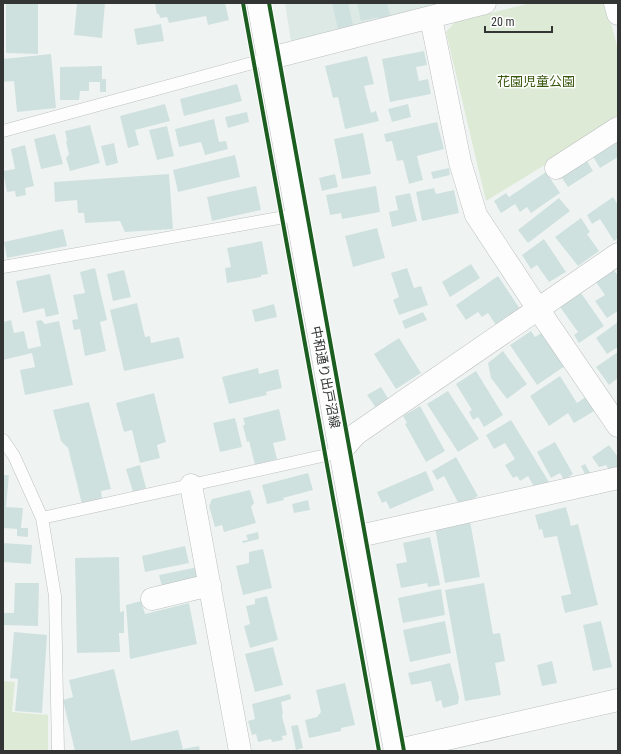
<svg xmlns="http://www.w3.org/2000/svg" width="621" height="754" font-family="'Roboto Condensed','Noto Sans JP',sans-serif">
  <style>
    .built { fill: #dce9e4 }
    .green { fill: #ddead5 }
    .building { fill: #cfe1df }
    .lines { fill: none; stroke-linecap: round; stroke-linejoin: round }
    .lane-casing { stroke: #bcbfbe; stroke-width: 13 }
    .street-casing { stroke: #bcbfbe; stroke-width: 23 }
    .secondary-casing { stroke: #bcbfbe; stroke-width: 23 }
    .lane { stroke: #fdfdfd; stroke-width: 12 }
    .street { stroke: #fdfdfd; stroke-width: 22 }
    .secondary { stroke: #fdfdfd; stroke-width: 22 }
    .cycleway-casing { stroke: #fff; stroke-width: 6 }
    .cycleway { stroke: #1b5e20; stroke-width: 4 }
    .labels { text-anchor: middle; stroke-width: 3; stroke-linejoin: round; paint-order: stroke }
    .park-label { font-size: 13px; fill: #38580e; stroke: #fff }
    .street-label { font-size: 13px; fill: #323534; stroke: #fff }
  </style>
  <rect width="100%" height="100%" fill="#eff4f2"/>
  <path class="built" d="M285 3H445L291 41Z"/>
  <path class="green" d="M531 3H606L618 50V120L486 201 446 32 455 22Z
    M3 681 15 682 12 712 48 715V751H3Z"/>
  <path class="building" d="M6 3H38V54L6 53Z
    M77 3H105L102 38 74 35Z
    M155 3H225L229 20 208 25 206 16 169 23 167 17 160 18 159 14H157Z
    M332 3H348L354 29 339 33Z
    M357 3H387L390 16 378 19V17L361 21Z
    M161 24 164 41 137 45 134 29Z
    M424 51 427 65 416 67 419 81 428 79 431 94 390 102 382 59Z
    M51 54 56 108 17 112 14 81 3 82V59Z
    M367 56 374 84 364 86 371 113 376 111 379 121 345 129 338 97 333 98 325 66Z
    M102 66V79H106V92H100V82H89V91H80L79 100H60V67Z
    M237 84 242 101 184 116 180 99Z
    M165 104 170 121 135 130 139 145 128 148 120 116Z
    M408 104 411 117 392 122 388 109Z
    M247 112 249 122 228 128 225 117Z
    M214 119 219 142 226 141 228 149 205 155 201 142 179 147 175 129Z
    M437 122 444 149 417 156 423 180 409 184 403 160 397 161 392 141 386 142 384 134Z
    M90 125 100 163 70 171 66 158 69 154 66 142 67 140 65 131Z
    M167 126 174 156 157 160 149 130Z
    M363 133 371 174 342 179 334 139Z
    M55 134 63 164 41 169 34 139Z
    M618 135V157L600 168 590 152Z
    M114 143 118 163 106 166 101 146Z
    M25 145 34 186 25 188 26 195 16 197 15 191 7 192 3 171 15 169 11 149Z
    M235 155 240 177 178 192 173 170Z
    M584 156 593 171 568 187 558 172Z
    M449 168 450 175 433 179 431 172Z
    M546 172 560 193 531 213 527 207 520 212 515 204 501 213 494 201 506 193 509 197Z
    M169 174 173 229 125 232 120 221 85 223 84 213H78L77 200 55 202 54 182Z
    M335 174 338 187 322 191 319 178Z
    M256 186 261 210 212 221 207 197Z
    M376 186 380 212 342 219 341 213 330 215 326 195Z
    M434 188 436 194 454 190 459 213 422 221 416 192Z
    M410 193 417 221 392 227 389 212 398 210 395 196Z
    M613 197 618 205V238L614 241 600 219 592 224 587 215Z
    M559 198 570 211 528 243 518 230Z
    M581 218 590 232 587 234 599 251 578 266 555 237Z
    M377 228 385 258 353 267 345 236Z
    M63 229 67 246 7 258 4 242Z
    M544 239 566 272 549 282 537 265 531 269 522 255Z
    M262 241 268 274 261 275V277L227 283 225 268 231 267 227 248Z
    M471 264 480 278 450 297 442 282Z
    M95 268 107 320 100 322 106 351 85 356 80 329 74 330 72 320 78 319 73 295 85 293 80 272Z
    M407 268 414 288 421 286 428 305 399 315 393 300 399 297 391 273Z
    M124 270 131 297 113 301 107 274Z
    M614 270 618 276V311L607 318 595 301 605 295 596 282Z
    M50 274 59 314 46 317 44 308 23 313 16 281Z
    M498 276 520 309 496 325 488 313 482 317 478 312 466 320 456 305Z
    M581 293 604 326 579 343 574 335 578 332 560 307Z
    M137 303 145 337 150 336 151 343 179 337 184 358 124 371 110 310Z
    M274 304 277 317 255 322 252 310Z
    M423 312 427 320 405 329 402 321Z
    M11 320 14 333 24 331 28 349 41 346 36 321 41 320 45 324 59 321 73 385 25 395 20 370 35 367 32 353 3 360V322Z
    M618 322V347L607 354 596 338Z
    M531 331 535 337 543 332 565 366 537 385 510 345Z
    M399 338 421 373 396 389 374 354Z
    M503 351 527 384 507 399 491 378 488 363Z
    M618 352V378L609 385 596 367Z
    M258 368 259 374 278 369 282 388 266 392 267 395 229 404 222 377Z
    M476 371 503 415 484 427 478 417 473 420 469 412 472 410 456 384Z
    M560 376 577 403 587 396 596 410 574 423 568 413 549 426 530 396Z
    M381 387 389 400 376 408 367 395Z
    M448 391 479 439 458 452 427 404Z
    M154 393 166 442 157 445 160 458 140 463 132 430 124 432 116 403Z
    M89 402 111 489 101 491 102 499 82 504 68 448 61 441 53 410Z
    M420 406 445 451 426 462 405 424 407 423 403 416Z
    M279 409 286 440 273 443 277 459 255 465 249 441 247 442 243 426 245 424 243 418Z
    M235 418 242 447 220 452 213 423Z
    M511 420 549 482 536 490 528 476 520 481 517 476 513 478 505 465 515 459 505 443 494 449 486 435Z
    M555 442 573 474 564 480 560 473 551 478 537 452Z
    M609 445 618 457V467L611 473 606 465 599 467 592 457Z
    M456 457 478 496 460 506 444 476 437 480 432 471Z
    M585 464 591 474 586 476 581 466Z
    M140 465 146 488 133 492 126 469Z
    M426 471 434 490 390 509 386 501 382 503 377 492Z
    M308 473 313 490 283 498 284 500 267 504 262 485Z
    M3 475H9L6 507 23 508 21 528H28V537L17 536V529L3 528Z
    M250 490 254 503 251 507 256 523 224 532 222 525 215 527 209 506 212 499Z
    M308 500 310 510 294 513 292 504Z
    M566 507 571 526 578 524 598 605 565 613 561 596 571 594 557 536 544 538 542 529 539 530 535 515Z
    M470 521 480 577 445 583 435 527Z
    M258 532 259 539 243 543 242 541 248 540 246 535Z
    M430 537 440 585 428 587 427 583 401 588 396 564 407 562 403 543Z
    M3 543 32 545 31 564 3 562Z
    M185 546 189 563 145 572 142 556Z
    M263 549 272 588 243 595 236 566 249 563V552Z
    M119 557 120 612 124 611V633H119L120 652 77 653 75 558Z
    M203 566 206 582 163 591 159 575Z
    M15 583H39L38 626 3 625V613H14Z
    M484 583 493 634 500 633 505 661 495 663 501 695 465 701 445 590Z
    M441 589 445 615 403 623 398 598Z
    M267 596 278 640 250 648 244 626 250 624 246 606 255 604V599Z
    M141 601 145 614 189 603 197 644 130 659 126 605Z
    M445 621 451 653 410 662 403 630Z
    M601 621 612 667 593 671 583 625Z
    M14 632 47 635 42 713 15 711 18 679 10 678Z
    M273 647 283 685 255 692 245 654Z
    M552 661 557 683 542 686 537 665Z
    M450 663 459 697 458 704 443 708 441 700 436 702 431 681 411 685 408 673Z
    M114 669 131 741 178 730 183 749 199 746 200 751H75L63 700 73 697 69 680Z
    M345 683 355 725 341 728V731L309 738 305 720 317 717 321 712 316 690Z
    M290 694 291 699 281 702 283 713 282 716 287 735 282 736 283 740 272 742 271 739 258 742 256 734 252 735 248 721 255 719 252 704Z
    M298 725 303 748 296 750 291 726Z"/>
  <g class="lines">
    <g class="lane-casing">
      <path id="lane" d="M3 131 267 59
        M3 267 296 215
        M3 440 14 456 42 518 340 452
        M42 518 55 596 58 751"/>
    </g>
    <g class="street-casing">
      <path id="street" d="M615 3 618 14
        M431 18 460 162 476 215 538 309 618 426
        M267 59 485 3
        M556 168 618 128
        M340 452 356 434 618 254
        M191 485 240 751
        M355 537 618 478
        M152 599 210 585"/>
    </g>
    <g class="secondary-casing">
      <path id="secondary" d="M258 3 395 751
        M394 751 618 700"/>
    </g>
    <use href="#lane" class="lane"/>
    <use href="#street" class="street"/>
    <use href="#secondary" class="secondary"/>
    <g class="cycleway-casing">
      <path id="cycleway" d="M243 3 379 751
        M269 3 404 751"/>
    </g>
    <use href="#cycleway" class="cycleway"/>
  </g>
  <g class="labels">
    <g class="park-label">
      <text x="536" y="86">花園児童公園</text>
    </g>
    <g class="street-label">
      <text transform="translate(326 377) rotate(79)" y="5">中和通り出戸沼線</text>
    </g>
  </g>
  <rect width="621" height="754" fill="none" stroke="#323534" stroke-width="8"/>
  <path d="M485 26v6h67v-6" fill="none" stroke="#323534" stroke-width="2"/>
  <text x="491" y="26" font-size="12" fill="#323534" stroke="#ffffff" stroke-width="3" paint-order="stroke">20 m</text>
</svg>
